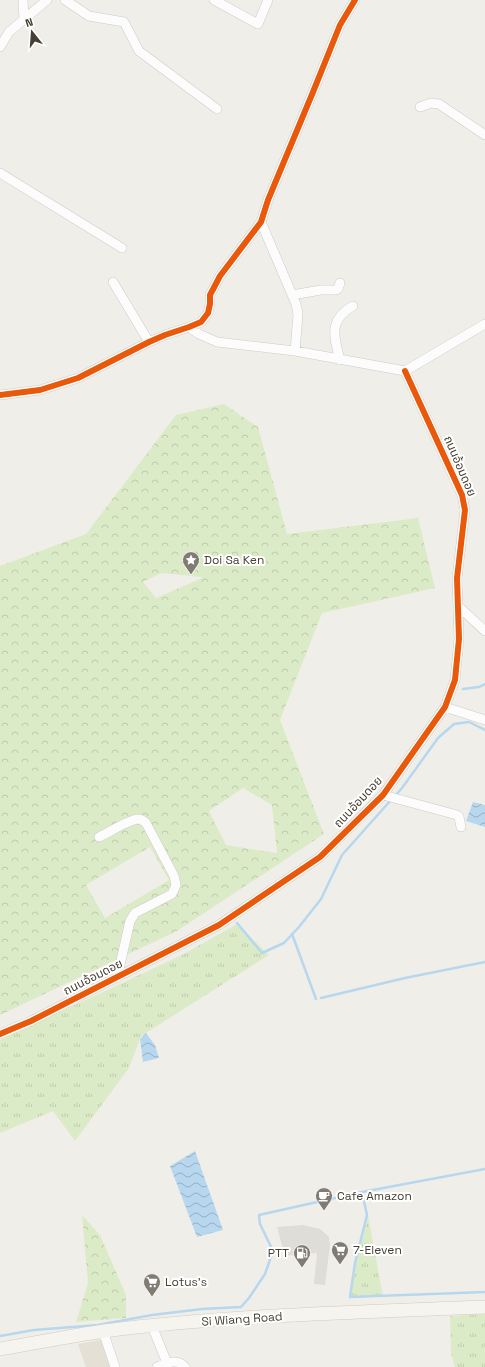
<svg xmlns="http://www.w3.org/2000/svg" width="485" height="1367" font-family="'Space Grotesk','Noto Sans Thai',sans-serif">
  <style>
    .residential { fill: #e4e0d5 }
    .grass { fill: url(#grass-tufts) }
    .forest { fill: url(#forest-crowns); fill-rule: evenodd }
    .parking { fill: #dfddd8 }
    .water { fill: url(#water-waves) }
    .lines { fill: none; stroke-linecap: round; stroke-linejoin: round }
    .stream { stroke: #b7d7ef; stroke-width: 2.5 }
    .minor-casing { stroke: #cecbc6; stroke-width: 10 }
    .secondary-casing { stroke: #d0cbbf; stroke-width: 14 }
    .minor { stroke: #fdfcfc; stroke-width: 9 }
    .secondary { stroke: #f6f4ee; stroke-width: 13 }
    .cycleway-casing { stroke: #fff; stroke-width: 8 }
    .cycleway { stroke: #e8590c; stroke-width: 6 }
    .labels { text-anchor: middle; stroke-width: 4; stroke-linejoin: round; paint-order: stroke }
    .street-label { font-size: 12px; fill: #453f34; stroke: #fff }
    .poi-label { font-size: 12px; fill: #453f34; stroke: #fff; text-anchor: start }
  </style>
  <defs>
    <pattern id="grass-tufts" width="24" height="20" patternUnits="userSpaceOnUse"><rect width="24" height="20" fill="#dcebc7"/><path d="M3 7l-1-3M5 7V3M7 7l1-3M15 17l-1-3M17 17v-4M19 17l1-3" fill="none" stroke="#becbac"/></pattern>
    <pattern id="forest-crowns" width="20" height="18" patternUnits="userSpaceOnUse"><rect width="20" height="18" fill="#dcebc7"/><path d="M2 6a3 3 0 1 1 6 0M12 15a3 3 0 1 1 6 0" fill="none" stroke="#becbac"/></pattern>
    <pattern id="water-waves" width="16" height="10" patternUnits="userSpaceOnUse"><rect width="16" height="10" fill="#b7d7ef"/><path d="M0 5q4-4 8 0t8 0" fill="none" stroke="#97b0c2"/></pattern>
  </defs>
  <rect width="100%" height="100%" fill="#f0eee8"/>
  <path class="residential" d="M106 1339 115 1367H86L78 1344Z"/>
  <path class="grass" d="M237 924 269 955 141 1036 129 1068 75 1141 53 1111 0 1133V1040L182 955Z
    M368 1215 383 1297H350L355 1262Z
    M485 1314V1367H455L451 1353 450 1316Z"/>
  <path class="forest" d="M224 404 258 427 287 534 418 518 435 588 322 613 280 720 324 834 177 931 0 1015V566L86 534 176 415ZM161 573 201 577 202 578 156 598 143 582ZM243 788 272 805 277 853 226 845 209 811ZM150 847 169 880 105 918 86 885Z
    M82 1215 100 1235 126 1295V1318L76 1322 88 1283Z"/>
  <path class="parking" d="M303 1225 320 1229 329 1237 330 1245 325 1285 314 1284 317 1253 285 1256 277 1227Z"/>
  <path class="water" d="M473 802 485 805V827L466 821Z
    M146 1033 155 1045 159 1058 143 1062 140 1039Z
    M195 1151 223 1230 197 1237 170 1166Z"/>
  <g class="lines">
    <path class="stream" d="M463 689 479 687 485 684
      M395 796 402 788 438 738 454 724 469 722 485 730
      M237 923 262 953 284 943 299 927 321 899 342 855 391 800
      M292 934 316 999
      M321 998 405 978 485 962
      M485 1169 362 1192 367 1215 355 1263 350 1297 485 1292
      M0 1336 34 1330 98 1325 152 1315 202 1309 241 1307 249 1298 265 1274 273 1251 260 1224 259 1215 362 1192"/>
    <g class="minor-casing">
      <path id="minor" d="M23 0 24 19
        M65 0 89 16 124 22 139 51 217 109
        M214 0 258 24 268 0
        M0 47 9 32 47 0
        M420 107 431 103 439 104 485 135
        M0 173 122 248
        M261 222 296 304 298 314 295 351
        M113 282 149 342
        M292 295 321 290H336L338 289 340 283
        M189 327 199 334 217 342 295 351 405 371
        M340 360C334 337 328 320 353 306
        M405 371 485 324
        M0 395 40 390 78 378 149 342 165 335 189 327 201 322 208 313 210 304V295L220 276 261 222 268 200 313 92 340 25 355 0
        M458 606 485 631
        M445 707 485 720
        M383 795 457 815 459 817 461 827
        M99 837C108 833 128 820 138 819 141 819 144 821 146 823L174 876 176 885 172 894 135 913 130 921 117 978
        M0 1034 31 1021 219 925 320 857 383 795 445 707 455 680 459 639 457 578 465 510 462 495 405 371
        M152 1326 167 1363
        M103 1331 115 1367
        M157 1367C167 1363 178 1358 185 1367"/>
    </g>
    <g class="secondary-casing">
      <path id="secondary" d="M0 1349C35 1343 70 1336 104 1331 231 1315 358 1312 485 1307"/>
    </g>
    <use href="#minor" class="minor"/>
    <use href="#secondary" class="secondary"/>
    <g class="cycleway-casing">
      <path id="cycleway" d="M0 395 40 390 78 378 149 342 165 335 189 327 201 322 208 313 210 304V295L220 276 261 222 268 200 313 92 340 25 355 0
        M0 1034 31 1021 219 925 320 857 383 795 445 707 455 680 459 639 457 578 465 510 462 495 405 371"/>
    </g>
    <use href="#cycleway" class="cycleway"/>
  </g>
  <defs>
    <g id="sight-pin" transform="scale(0.9)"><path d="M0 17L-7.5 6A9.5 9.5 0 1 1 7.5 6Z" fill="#817c73" stroke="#fff"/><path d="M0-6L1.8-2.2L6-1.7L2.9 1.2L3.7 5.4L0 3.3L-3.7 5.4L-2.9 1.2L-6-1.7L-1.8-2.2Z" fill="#fff"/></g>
    <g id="cafe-pin" transform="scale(0.9)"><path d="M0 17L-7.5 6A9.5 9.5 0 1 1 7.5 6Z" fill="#817c73" stroke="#fff"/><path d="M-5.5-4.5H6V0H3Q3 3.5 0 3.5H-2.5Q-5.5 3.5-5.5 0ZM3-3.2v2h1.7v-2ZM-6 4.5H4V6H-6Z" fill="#fff"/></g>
    <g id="supermarket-pin" transform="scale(0.9)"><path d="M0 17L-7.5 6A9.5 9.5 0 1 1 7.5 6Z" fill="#817c73" stroke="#fff"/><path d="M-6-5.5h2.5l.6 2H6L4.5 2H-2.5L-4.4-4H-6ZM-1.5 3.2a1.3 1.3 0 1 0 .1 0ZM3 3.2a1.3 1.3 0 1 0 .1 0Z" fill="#fff"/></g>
    <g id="fuel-pin" transform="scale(0.9)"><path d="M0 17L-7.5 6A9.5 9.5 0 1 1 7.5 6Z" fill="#817c73" stroke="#fff"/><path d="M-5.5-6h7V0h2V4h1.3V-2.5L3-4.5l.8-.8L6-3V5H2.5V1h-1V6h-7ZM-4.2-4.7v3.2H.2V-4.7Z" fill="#fff"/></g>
  </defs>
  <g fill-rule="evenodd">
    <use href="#sight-pin" x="191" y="560"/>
    <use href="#cafe-pin" x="324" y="1196"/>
    <use href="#supermarket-pin" x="340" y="1250"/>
    <use href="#fuel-pin" x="302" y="1253"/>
    <use href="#supermarket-pin" x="152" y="1282"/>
  </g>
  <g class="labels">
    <g class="street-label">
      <text transform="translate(460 466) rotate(67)" y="4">ถนนอ้อมดอย</text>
      <text transform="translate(358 802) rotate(-47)" y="4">ถนนอ้อมดอย</text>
      <text transform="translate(93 977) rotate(-27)" y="4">ถนนอ้อมดอย</text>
      <text transform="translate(242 1319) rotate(-4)" y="4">Si Wiang Road</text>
    </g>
    <g class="poi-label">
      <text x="204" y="564">Doi Sa Ken</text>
      <text x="337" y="1200">Cafe Amazon</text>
      <text x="353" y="1254">7-Eleven</text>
      <text x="289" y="1257" text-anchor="end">PTT</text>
      <text x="165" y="1286">Lotus's</text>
    </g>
  </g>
  <g transform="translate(32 32) rotate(343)" stroke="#ffffff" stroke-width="3" paint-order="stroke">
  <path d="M0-3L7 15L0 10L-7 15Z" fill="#453f34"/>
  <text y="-6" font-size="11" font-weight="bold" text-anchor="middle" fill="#453f34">N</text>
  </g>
</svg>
